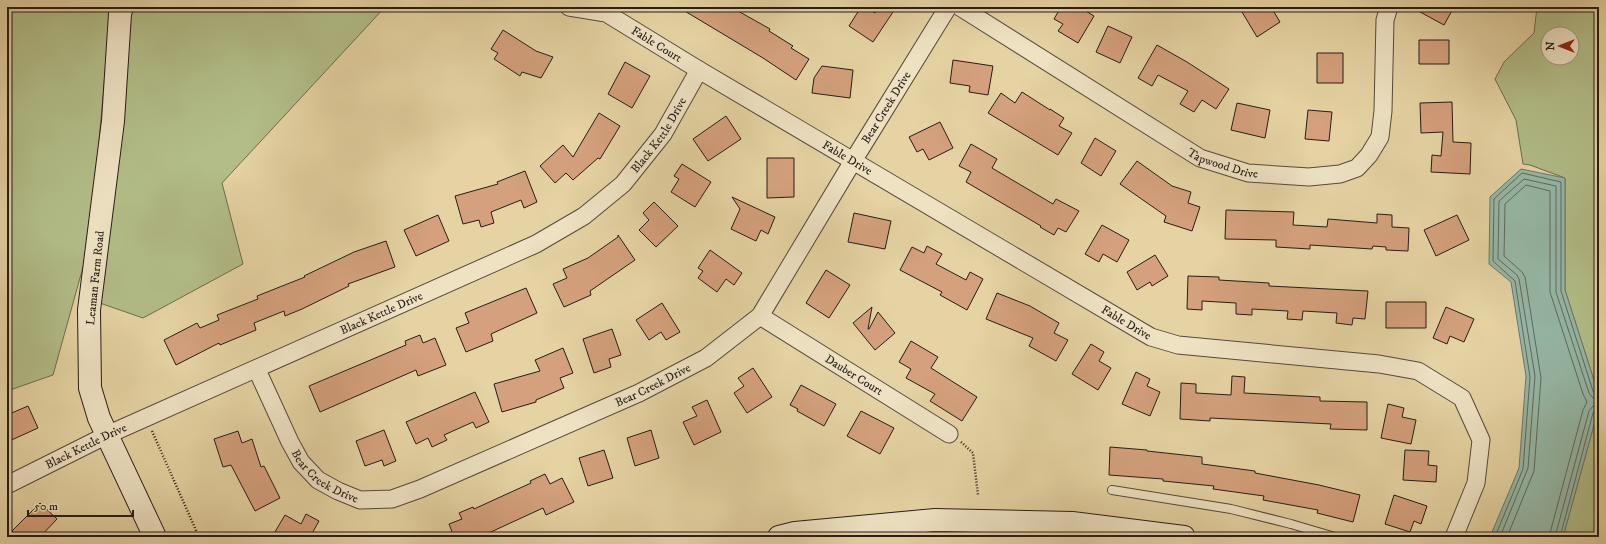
<svg xmlns="http://www.w3.org/2000/svg" width="1606" height="544" font-family="'IM FELL DW Pica',serif">
  <style>
    .green { fill: #b2bd88; stroke: #6c6d4f; fill-rule: evenodd }
    .water { fill: #96b8a7; stroke: #6a7a6d }
    .lines { fill: none; stroke-linecap: round; stroke-linejoin: round }
    .shore { stroke: #5e6a5e; stroke-width: 1 }
    .stream { stroke: #6a7a6d; stroke-width: 4 }
    .building { fill: #d4a07d; stroke: #271d16 }
    .lane-casing { stroke: #564a39; stroke-width: 10 }
    .street-casing { stroke: #564a39; stroke-width: 19 }
    .secondary-casing { stroke: #271d16; stroke-width: 24 }
    .path { stroke: #271d16; stroke-width: 2.5; stroke-dasharray: 1 2; stroke-linecap: butt }
    .lane { stroke: #eee2c3; stroke-width: 8 }
    .street { stroke: #eee2c3; stroke-width: 17 }
    .secondary { stroke: #eee2c3; stroke-width: 22 }
    .labels { text-anchor: middle; stroke-width: 3; stroke-linejoin: round; paint-order: stroke }
    .street-label { font-size: 12px; fill: #271d16; stroke: #eee2c3 }
  </style>
  <rect width="100%" height="100%" fill="#e5d3a3"/>
  <filter id="stains"><feTurbulence type="fractalNoise" baseFrequency=".005" numOctaves="4"/><feColorMatrix values="0 0 0 0 .2 0 0 0 0 .09 0 0 0 0 .02 0 0 0 .5 -.17"/></filter>
  <radialGradient id="worn" r=".72"><stop offset=".6" stop-color="#630" stop-opacity="0"/><stop offset="1" stop-color="#630" stop-opacity=".3"/></radialGradient>
  <path class="green" d="M7 7H113L110 18 90 242 53 375 7 391Z
    M131 7H385L222 183 243 264 143 318 97 302Z
    M1537 7H1599V396L1565 290V178L1530 165 1523 164 1516 120 1495 79 1504 62 1534 33ZM1548 34H1572V58H1548Z
    M1599 407V537H1563Z"/>
  <path class="water" d="M1521 169 1565 178V290L1599 396V407L1563 537H1490L1519 468 1526 376 1511 282 1489 264 1490 197Z"/>
  <g class="lines">
    <path class="shore" d="M1495 537 1523 469 1530 377 1515 281 1493 261 1494 199 1522 173 1561 182V291L1593 391 1595 394H1599
      M1500 537 1528 468 1535 376 1519 279 1517 275 1498 259 1499 201 1524 179 1556 186V292L1589 393 1593 398 1599 399
      M1507 537 1534 471 1541 378 1525 277 1522 272 1504 256 1505 204 1526 185 1550 191V292L1583 394 1587 402 1583 410 1549 537
      M1555 537 1589 411 1593 406 1599 404
      M1560 537 1593 413 1595 410 1599 409"/>
    <path class="stream" d="M1599 225 1597 266 1599 270
      M1599 296 1598 300 1599 312"/>
  </g>
  <path class="building" d="M678 7H731L770 29 769 31 793 46 791 48 809 59 796 80 763 58Z
    M861 7H866L875 13 878 7H885L893 12 873 42 849 26Z
    M1061 7H1079L1094 16 1078 43 1058 31 1063 24 1054 19Z
    M1239 7H1271L1280 22 1257 37Z
    M1411 7H1454L1444 25Z
    M1108 26 1132 37 1120 63 1096 52Z
    M503 30 536 51 553 57 541 78 522 72 520 76 494 59 498 53 491 49Z
    M1419 40H1449V64H1419Z
    M1157 45 1187 62 1229 89 1216 109 1202 100 1194 112 1180 104 1188 91 1158 75 1152 86 1138 78Z
    M1317 53H1343V83H1317Z
    M953 60 993 66 988 95 969 92 970 86 950 83Z
    M625 62 650 76 632 108 608 94Z
    M822 66 853 70 850 98 812 93 814 78Z
    M1022 92 1050 110V109L1064 118 1059 126 1072 133 1058 155 988 113 1001 93 1015 103Z
    M1452 102 1453 142 1471 143 1470 174 1431 172 1432 155 1441 156 1443 132 1421 133 1420 103Z
    M1237 103 1270 110 1265 138 1231 130Z
    M1308 110 1332 112 1329 141 1305 139Z
    M599 113 620 126 600 159 598 158 573 180 566 173 555 183 540 166 563 145 573 157Z
    M726 116 741 139 708 161 693 139Z
    M940 122 953 148 929 160 923 149 917 152 909 137Z
    M1095 138 1116 151 1101 176 1081 163Z
    M971 144 997 159 992 168 1053 204 1056 199 1079 211 1066 232 1058 228 1054 235 1040 227 1041 226 966 182 971 172 959 166Z
    M767 158H794V197L767 198Z
    M1137 161 1172 186 1191 192 1188 203 1200 207 1192 231 1164 222 1166 216 1120 184Z
    M682 164 711 182 695 207 671 192 679 179 674 176Z
    M525 171 537 202 524 208 521 200 491 212 494 223 481 227 479 220 463 224 455 196 498 184 497 182Z
    M732 197 775 217 768 234 761 230 756 241 731 229 740 209Z
    M654 202 678 226 656 247 639 230 649 220 643 213Z
    M1226 210 1294 212 1293 225 1327 227 1328 219 1377 223V214L1392 215V227L1409 228 1408 251 1386 250V247L1373 246 1372 249 1310 245V249L1276 247V240L1225 239Z
    M854 213 891 221 885 249 848 242Z
    M438 215 449 241 416 256 404 230Z
    M1457 215 1469 240 1436 256 1424 230Z
    M1102 225 1129 240 1117 262 1103 254 1099 262 1085 254Z
    M618 235 635 260 590 291 591 295 564 307 553 284 567 278 563 269 588 258 618 237Z
    M386 241 395 267 348 284 349 286 302 309 285 316 284 311 254 323 256 330 220 345 219 343 176 365 164 340 197 323 200 328 219 320 217 315 258 299 257 296 305 277 304 276 354 252Z
    M927 246 942 254 936 264 966 280 970 272 983 279 967 310 940 295 942 292 900 270 912 247 924 253Z
    M710 250 742 273 734 285 726 279 717 292 698 278 703 271 698 268Z
    M1155 255 1168 276 1152 286 1150 282 1137 290 1127 272Z
    M826 270 850 285 829 318 806 303Z
    M1188 276 1219 277V280L1269 283V286L1368 291 1365 319 1353 318 1352 325 1336 323 1337 313 1303 311 1302 320 1287 319 1288 311 1252 309V315L1236 314V303L1202 301V310L1187 309Z
    M526 288 537 313 491 334 493 341 466 352 456 328 469 323 465 313Z
    M997 293 1030 306 1059 323 1054 333 1068 340 1056 361 1029 346 1033 338 986 319Z
    M1386 302H1426V328H1386Z
    M662 303 680 332 666 340 661 332 649 340 636 320Z
    M872 307 868 329H869L878 312 895 333 875 350 853 323Z
    M1446 307 1474 319 1464 342 1450 336 1447 344 1433 338Z
    M612 329 621 355 609 359 611 367 594 373 583 339Z
    M420 335 423 343 435 338 446 365 418 376 416 370 320 412 309 386 406 345 405 341Z
    M911 341 938 357 931 368 977 397 962 421 930 401 935 394 906 378 911 369 899 362Z
    M1091 344 1104 352 1099 361 1111 368 1098 390 1072 374Z
    M563 348 573 373 560 378 564 388 536 400V402L502 412 494 384 540 371 535 360Z
    M753 368 772 397 747 413 734 393 744 386 738 378Z
    M1136 372 1150 379 1147 386 1160 392 1150 416 1122 404Z
    M1232 376 1245 377 1244 393 1320 397V401L1367 402V430L1330 429 1331 424 1210 418V421L1180 419 1181 383 1196 384V393L1231 395Z
    M801 385 836 404 824 426 797 411 798 409 790 405Z
    M475 392 489 422 476 428 473 422 444 435 447 440 432 447 428 438 416 444 406 422Z
    M707 400 721 432 694 445 683 422 697 416 692 407Z
    M1388 404 1404 408 1402 417 1416 420 1411 444 1381 438Z
    M28 406 38 428 7 442V415Z
    M861 411 894 428 880 454 847 436Z
    M384 430 396 461 384 466 382 460 365 466 356 441Z
    M651 430 659 458 635 466 627 438Z
    M238 431 242 443 252 439 261 467 264 466 280 498 255 511 231 465 223 467 214 439Z
    M1110 447 1147 450V451L1202 457V464L1255 471V473L1319 485 1360 495 1353 522 1317 513 1318 510 1263 500 1264 496 1213 489 1214 486 1163 481V479L1109 475Z
    M604 450 613 478 588 486 579 458Z
    M1405 450 1429 451 1428 465 1437 466 1436 482 1403 480Z
    M545 474 550 484 562 478 574 502 546 515 543 508 480 537H454L449 524 462 519 459 513 473 507 474 509 531 483 530 481Z
    M1394 495 1427 506 1421 524 1414 521 1410 532 1385 524Z
    M40 503 57 519 40 537H18L12 531Z
    M306 514 319 521 310 537H272L285 515 301 524Z"/>
  <g class="lines">
    <g class="lane-casing">
      <path id="lane" d="M1112 490 1231 509 1291 524 1335 537"/>
    </g>
    <g class="street-casing">
      <g id="street">
        <path id="s1" d="M569 7 606 13 699 70 1151 337 1178 345 1379 364 1418 371 1462 398 1481 440 1476 483 1454 537"/>
        <path id="s2" d="M960 7 1200 158 1248 173 1309 177 1340 174 1357 168 1369 155 1380 137 1383 111 1385 20 1389 7"/>
        <path id="s3" d="M760 316 949 434"/>
        <path id="s4" d="M257 370 290 442 301 462 318 480 338 491 360 500 392 499 420 489 639 393 706 358 760 316 853 161 948 7"/>
        <path id="s5" d="M7 485 107 435 536 244 584 216 623 184 663 134 699 70"/>
      </g>
    </g>
    <g class="secondary-casing">
      <path id="secondary" d="M122 7 120 14 113 121 89 310 90 388 99 418 155 537
        M779 537 795 533 935 520 1072 523 1184 537"/>
    </g>
    <path class="path" d="M152 431 199 537
      M961 442 973 453 978 495"/>
    <use href="#lane" class="lane"/>
    <use href="#street" class="street"/>
    <use href="#secondary" class="secondary"/>
  </g>
  <g class="labels">
    <g class="street-label">
      <text dy="4" stroke="none"><textPath href="#s1" startOffset="97">Fable Court</textPath></text>
      <text dy="4" stroke="none"><textPath href="#s4" startOffset="862">Bear Creek Drive</textPath></text>
      <text dy="4" stroke="none"><textPath href="#s5" startOffset="748">Black Kettle Drive</textPath></text>
      <text dy="4" stroke="none"><textPath href="#s1" startOffset="319">Fable Drive</textPath></text>
      <text dy="4" stroke="none"><textPath href="#s2" startOffset="307">Tapwood Drive</textPath></text>
      <text transform="translate(95 278) rotate(-84)" y="4">Leaman Farm Road</text>
      <text dy="4" stroke="none"><textPath href="#s5" startOffset="412">Black Kettle Drive</textPath></text>
      <text dy="4" stroke="none"><textPath href="#s1" startOffset="643">Fable Drive</textPath></text>
      <text dy="4" stroke="none"><textPath href="#s3" startOffset="111">Dauber Court</textPath></text>
      <text dy="4" stroke="none"><textPath href="#s4" startOffset="490">Bear Creek Drive</textPath></text>
      <text dy="4" stroke="none"><textPath href="#s5" startOffset="88">Black Kettle Drive</textPath></text>
      <text dy="4" stroke="none"><textPath href="#s4" startOffset="130">Bear Creek Drive</textPath></text>
    </g>
  </g>
  <rect width="1606" height="544" fill="none" stroke="#e5d3a3" stroke-width="24"/>
  <rect x="8" y="8" width="1590" height="528" fill="none" stroke="#271d16" stroke-width="2"/>
  <rect x="12" y="12" width="1582" height="520" fill="none" stroke="#271d16"/>
  <g transform="translate(1560 46) rotate(270)"><circle r="19" fill="#eee2c3" stroke="#9e937e"/>
  <path d="M0-3L7 15L0 10L-7 15Z" fill="#8f2418"/>
  <text y="-6" font-size="11" font-weight="bold" text-anchor="middle" fill="#271d16">N</text>
  </g>
  <path d="M28 510v6h105v-6" fill="none" stroke="#271d16" stroke-width="2"/>
  <text x="34" y="510" font-size="12" fill="#271d16" stroke="#eee2c3" stroke-width="3" paint-order="stroke">50 m</text>
  <rect width="100%" height="100%" filter="url(#stains)"/>
  <rect width="100%" height="100%" fill="url(#worn)"/>
</svg>
